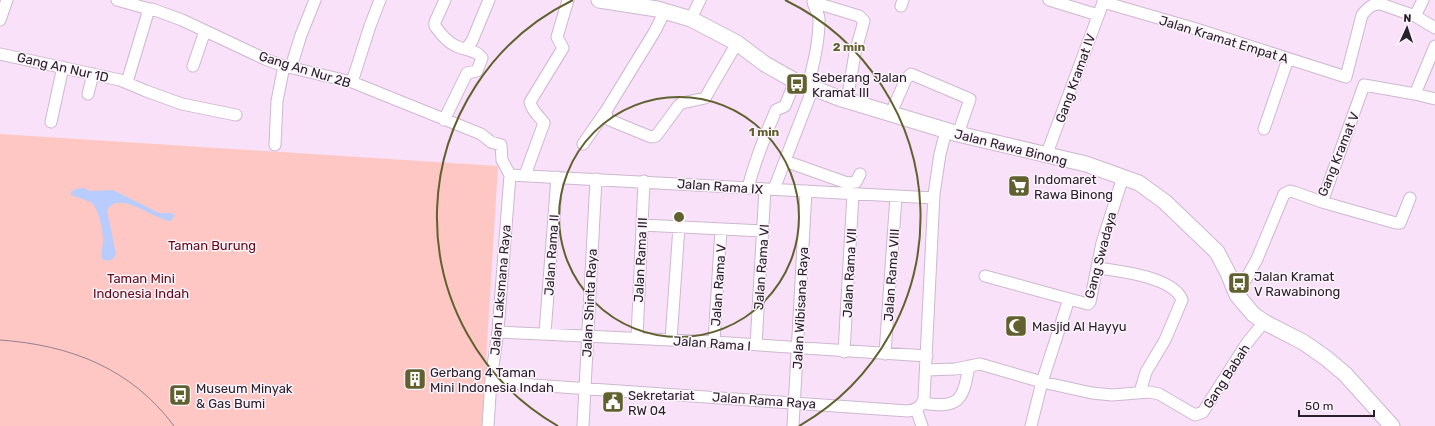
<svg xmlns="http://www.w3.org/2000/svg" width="1435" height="426" font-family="Rubik,sans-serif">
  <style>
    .green { fill: #ffc7c3 }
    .water { fill: #b8cdfe }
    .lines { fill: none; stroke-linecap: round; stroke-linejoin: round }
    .street-casing { stroke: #ceb8cf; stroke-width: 13 }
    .secondary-casing { stroke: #ceb8cf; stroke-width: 17 }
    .street { stroke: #fff; stroke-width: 11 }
    .secondary { stroke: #fff; stroke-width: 15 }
    .tram { stroke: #918191; stroke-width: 1 }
    .ring { fill: none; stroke: #60612f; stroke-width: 2 }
    .labels { text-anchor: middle; stroke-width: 3; stroke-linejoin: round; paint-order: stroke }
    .street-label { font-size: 13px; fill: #292129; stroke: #fdf4fd }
    .poi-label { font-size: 13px; fill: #292129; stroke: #fdf4fd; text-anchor: start }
    .park-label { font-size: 13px; fill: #620813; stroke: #fdf4fd }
    .centre { fill: #60612f; stroke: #fdf4fd; stroke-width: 2 }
    .ring-label { font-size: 12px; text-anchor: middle; font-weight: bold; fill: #60612f; stroke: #fdf4fd; stroke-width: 3; stroke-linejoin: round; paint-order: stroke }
  </style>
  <rect width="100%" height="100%" fill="#f8e1f9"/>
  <path class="green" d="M0 134 498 166 482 426H0Z"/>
  <path class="water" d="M84 188 90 191 113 190 159 213H171L175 215 171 221C154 220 119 189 107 210L116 254 113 259 107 261 102 259C100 252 103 247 103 240 103 230 99 211 92 203 89 201 76 197 71 195V192L75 189Z"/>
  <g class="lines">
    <g class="street-casing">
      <path id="street" d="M117 0 149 9
        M1049 0 1098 15
        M813 2 859 16 864 21 855 53 847 101
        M1103 2 1193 28 1346 77 1362 15C1367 9 1372 3 1381 4L1415 16 1423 0
        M901 6 903 0
        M665 11 655 31 606 111 607 119 651 137 656 136 679 105 682 103 705 98 737 43
        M1415 16 1435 28
        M691 19 700 0
        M0 20 7 0
        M466 49 472 41 489 0
        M0 54 120 80 146 91 182 104 236 115
        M193 66 205 31
        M291 67 301 35 315 0
        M127 82 149 9H152L182 20 265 59 284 66 352 82 481 134 491 142 501 145 502 160 510 175
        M352 82 370 26 380 0
        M808 86C813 65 819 43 819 21 820 13 813 8 813 0
        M88 94 93 74
        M1415 94 1435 99
        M891 113 906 79 911 74 970 99 958 134
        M444 120 467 73 477 71 482 58C477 50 464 50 456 46 447 42 441 34 435 26V22L445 0
        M51 122 63 67
        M1264 129 1288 59
        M583 144 606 111
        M275 145 277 101 284 66
        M1046 156 1104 0
        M785 161 847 183 856 182 860 174
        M525 175 544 123C539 115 532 112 530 102L563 48 557 37 568 0
        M748 188C755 160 765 136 776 110L785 106 795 81
        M774 189 813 88
        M1322 202 1396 223H1400L1410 198
        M642 225 763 231
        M1098 268C1119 271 1174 277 1182 300L1165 340 1146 372 1140 392
        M985 276 1069 299
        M1237 295 1257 259 1284 194 1290 191 1294 192 1322 202 1364 85 1415 94 1435 46
        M498 332 714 342 927 356
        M545 333 557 177
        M637 338 644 181
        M671 340 679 227
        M714 342 721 229
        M756 345 765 189
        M844 352 853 194
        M885 354 896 196
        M926 370 955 369 980 364 1042 382 1092 393 1112 395 1149 392 1159 394 1195 415 1203 412 1247 343 1264 322
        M491 380 533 385 908 411C916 410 921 407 924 399L934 194 940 154 946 131
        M922 403C960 409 963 400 969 366
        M916 409 922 426
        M488 426 491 380 498 331 510 175 934 198
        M583 426 596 179
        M793 426 806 191
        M1031 426 1042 382 1069 299 1088 304 1090 302 1102 243 1123 177"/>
    </g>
    <g class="secondary-casing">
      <path id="secondary" d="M599 0 657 9 691 19 737 43 765 64 795 81 839 98 958 134 1086 164 1139 183 1165 202 1217 252 1228 273 1237 295 1253 314 1264 322 1303 342 1326 358 1345 374 1392 426"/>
    </g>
    <use href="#street" class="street"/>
    <use href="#secondary" class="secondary"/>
    <path class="tram" d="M0 340C70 345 131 368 174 426"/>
  </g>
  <g class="ring">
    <circle cx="679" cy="217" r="120"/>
    <path d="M558 426A241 241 0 0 1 573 0M785 0A241 241 0 0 1 799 426"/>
  </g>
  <defs>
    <g id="bus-square" transform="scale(1.15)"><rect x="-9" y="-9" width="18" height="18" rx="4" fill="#60612f" stroke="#fdf4fd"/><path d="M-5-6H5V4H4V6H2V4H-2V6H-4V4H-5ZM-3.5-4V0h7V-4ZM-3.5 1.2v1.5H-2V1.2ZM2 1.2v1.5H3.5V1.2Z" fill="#fff"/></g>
    <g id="supermarket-square" transform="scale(1.15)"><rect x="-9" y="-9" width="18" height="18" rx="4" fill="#60612f" stroke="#fdf4fd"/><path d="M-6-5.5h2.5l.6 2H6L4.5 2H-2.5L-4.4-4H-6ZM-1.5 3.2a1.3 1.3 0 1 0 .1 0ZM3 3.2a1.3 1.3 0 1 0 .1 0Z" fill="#fff"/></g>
    <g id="mosque-square" transform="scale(1.15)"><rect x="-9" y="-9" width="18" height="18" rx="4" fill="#60612f" stroke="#fdf4fd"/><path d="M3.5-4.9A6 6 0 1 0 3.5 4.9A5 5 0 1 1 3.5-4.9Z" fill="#fff"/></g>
    <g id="building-square" transform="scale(1.15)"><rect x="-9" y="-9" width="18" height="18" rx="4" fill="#60612f" stroke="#fdf4fd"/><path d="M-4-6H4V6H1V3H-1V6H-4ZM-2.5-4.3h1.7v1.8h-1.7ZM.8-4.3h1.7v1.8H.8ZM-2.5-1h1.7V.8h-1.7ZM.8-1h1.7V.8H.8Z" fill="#fff"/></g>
    <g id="civic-square" transform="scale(1.15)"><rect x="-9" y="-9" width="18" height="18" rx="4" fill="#60612f" stroke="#fdf4fd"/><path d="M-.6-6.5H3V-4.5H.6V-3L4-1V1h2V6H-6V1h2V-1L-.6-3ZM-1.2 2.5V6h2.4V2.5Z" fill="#fff"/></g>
  </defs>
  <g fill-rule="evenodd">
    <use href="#bus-square" x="797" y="84"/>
    <use href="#supermarket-square" x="1019" y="186"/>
    <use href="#bus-square" x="1239" y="283"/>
    <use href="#mosque-square" x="1016" y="326"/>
    <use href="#building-square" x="415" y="379"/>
    <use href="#bus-square" x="180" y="395"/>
    <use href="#civic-square" x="613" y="402"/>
  </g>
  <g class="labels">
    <g class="street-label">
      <text transform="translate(1224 39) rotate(17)" y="5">Jalan Kramat Empat A</text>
      <text transform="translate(63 67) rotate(13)" y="5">Gang An Nur 1D</text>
      <text transform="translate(305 69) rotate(17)" y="5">Gang An Nur 2B</text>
      <text transform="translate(1075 78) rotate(-70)" y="5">Gang Kramat IV</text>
      <text transform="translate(1011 147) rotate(14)" y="5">Jalan Rawa Binong</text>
      <text transform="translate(1338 154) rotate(-68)" y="5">Gang Kramat V</text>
      <text transform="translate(720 186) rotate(4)" y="5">Jalan Rama IX</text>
      <text transform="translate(551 255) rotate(-86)" y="5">Jalan Rama II</text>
      <text transform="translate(1100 255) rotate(-75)" y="5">Gang Swadaya</text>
      <text transform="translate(640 260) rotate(-87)" y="5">Jalan Rama III</text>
      <text transform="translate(761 267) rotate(-86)" y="5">Jalan Rama VI</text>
      <text transform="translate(849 273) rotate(-87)" y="5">Jalan Rama VII</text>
      <text transform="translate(891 275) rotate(-86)" y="5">Jalan Rama VIII</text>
      <text transform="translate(718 285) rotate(-86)" y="5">Jalan Rama V</text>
      <text transform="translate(500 290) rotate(-85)" y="5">Jalan Laksmana Raya</text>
      <text transform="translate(589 303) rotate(-87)" y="5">Jalan Shinta Raya</text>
      <text transform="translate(800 308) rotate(-87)" y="5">Jalan Wibisana Raya</text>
      <text transform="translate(712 343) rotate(4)" y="5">Jalan Rama I</text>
      <text transform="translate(1226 376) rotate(-57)" y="5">Gang Babah</text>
      <text transform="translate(764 400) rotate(4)" y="5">Jalan Rama Raya</text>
    </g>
    <g class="poi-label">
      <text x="812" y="82">Seberang Jalan<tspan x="812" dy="15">Kramat III</tspan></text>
      <text x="1034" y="184">Indomaret<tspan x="1034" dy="15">Rawa Binong</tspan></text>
      <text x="1254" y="281">Jalan Kramat<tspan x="1254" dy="15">V Rawabinong</tspan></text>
      <text x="1032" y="331">Masjid Al Hayyu</text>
      <text x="430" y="377">Gerbang 4 Taman<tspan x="430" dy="15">Mini Indonesia Indah</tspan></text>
      <text x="196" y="393">Museum Minyak<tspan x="196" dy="15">&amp; Gas Bumi</tspan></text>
      <text x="628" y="400">Sekretariat<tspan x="628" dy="15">RW 04</tspan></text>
    </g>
    <g class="park-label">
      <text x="212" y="250">Taman Burung</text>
      <text x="141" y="283">Taman Mini<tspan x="141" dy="15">Indonesia Indah</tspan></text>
    </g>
  </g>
  <circle cx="679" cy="217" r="6" class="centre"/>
  <g class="ring-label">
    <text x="849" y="51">2 min</text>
    <text x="764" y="136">1 min</text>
  </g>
  <g transform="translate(1407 28) rotate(3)" stroke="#fdf4fd" stroke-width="3" paint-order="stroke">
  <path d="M0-3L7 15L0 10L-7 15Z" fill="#292129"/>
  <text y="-6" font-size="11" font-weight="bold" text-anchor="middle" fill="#292129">N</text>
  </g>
  <path d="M1299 410v6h75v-6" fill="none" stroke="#292129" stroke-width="2"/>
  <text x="1305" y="410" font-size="12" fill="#292129" stroke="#fdf4fd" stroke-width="3" paint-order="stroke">50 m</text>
</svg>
